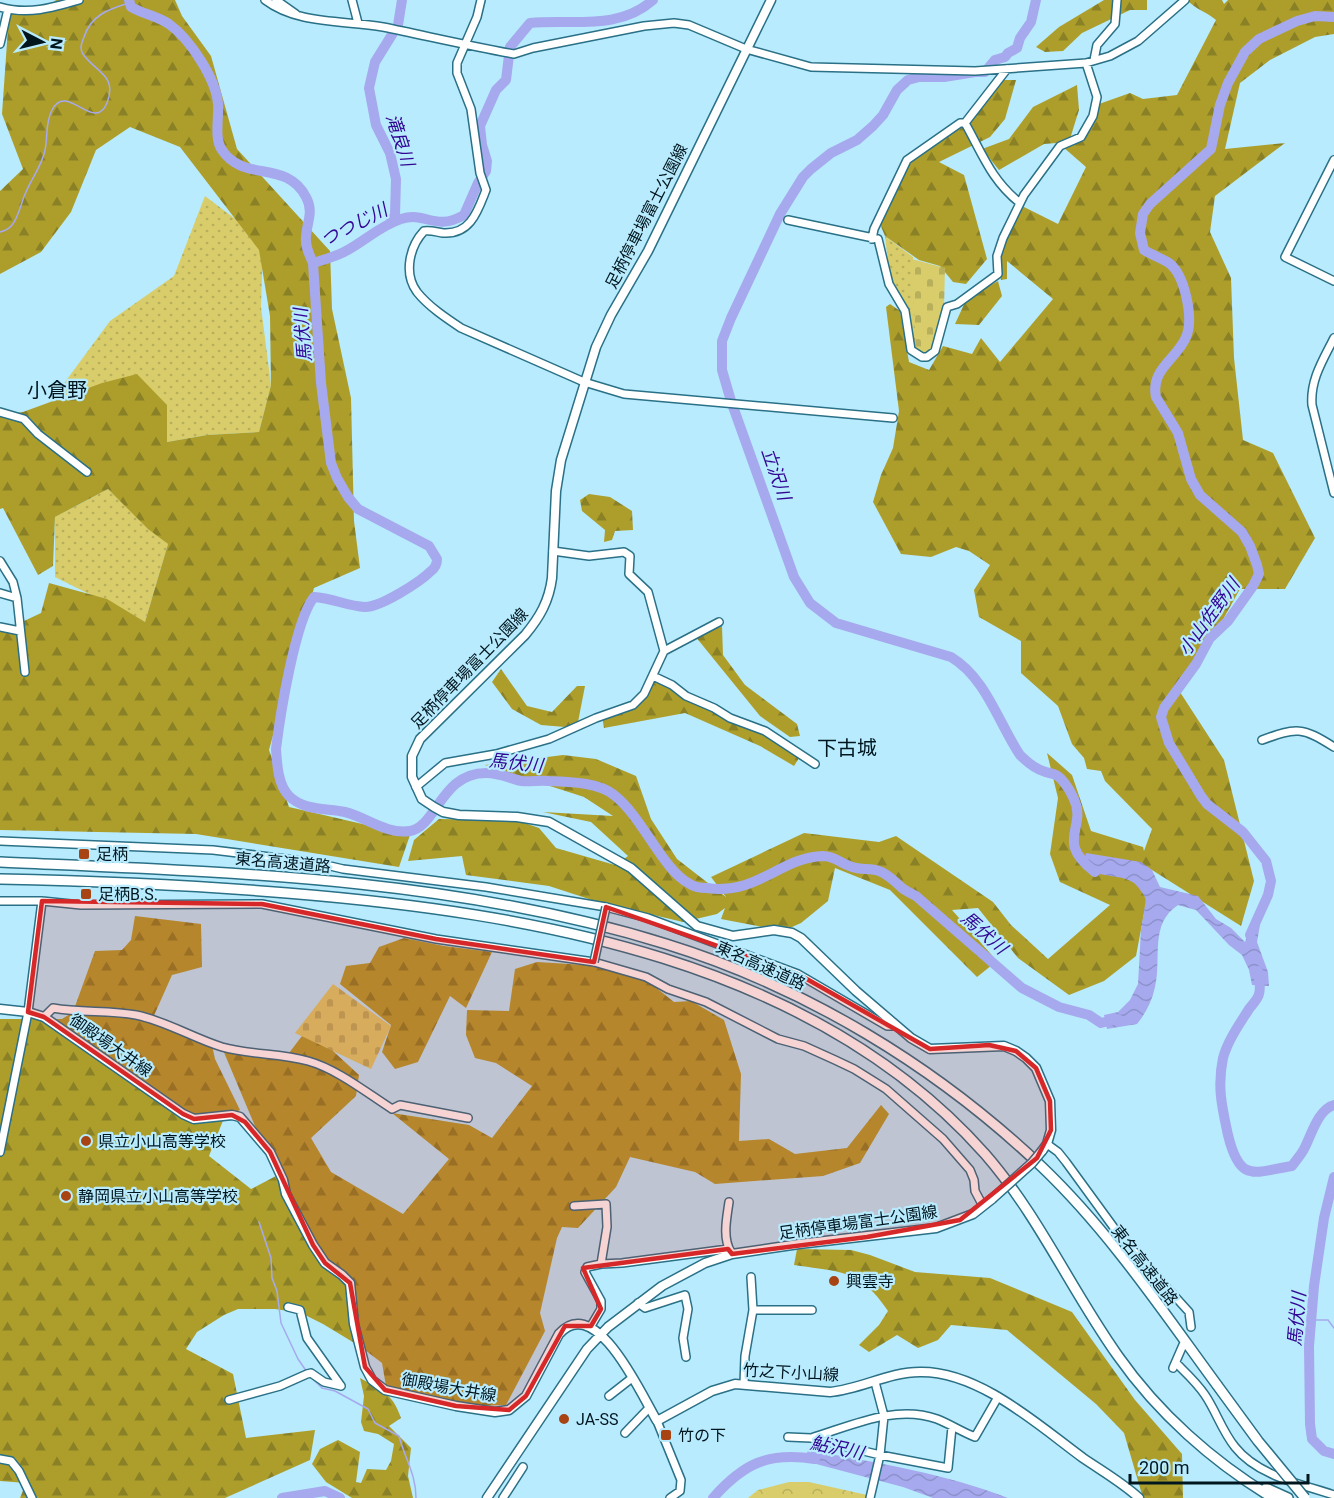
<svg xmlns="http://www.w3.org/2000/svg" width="1334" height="1498" font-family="Roboto,'Noto Sans JP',sans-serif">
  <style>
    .grass { fill: url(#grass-dots) }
    .forest { fill: url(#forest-firs) }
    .cemetery { fill: url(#cemetery-stones) }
    .park { fill: url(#park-crowns) }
    .water { fill: url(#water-waves) }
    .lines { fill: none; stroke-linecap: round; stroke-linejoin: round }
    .stream { stroke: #a6a9ee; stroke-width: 1.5 }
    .river { stroke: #a6a9ee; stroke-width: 10 }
    .minor-casing { stroke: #2a7086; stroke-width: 10 }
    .major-casing { stroke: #2a7086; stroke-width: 11 }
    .highway-casing { stroke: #2a7086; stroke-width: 12 }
    .minor { stroke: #fff; stroke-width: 7 }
    .major { stroke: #fff; stroke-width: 8 }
    .highway { stroke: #fff; stroke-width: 9 }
    .minor-bridge-casing { stroke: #2a7086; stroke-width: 10; stroke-linecap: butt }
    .major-bridge-casing { stroke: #2a7086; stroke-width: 11; stroke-linecap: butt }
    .highway-bridge-casing { stroke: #2a7086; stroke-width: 12; stroke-linecap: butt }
    .minor-bridge { stroke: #fff; stroke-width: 7 }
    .major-bridge { stroke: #fff; stroke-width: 8 }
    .highway-bridge { stroke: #fff; stroke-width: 9 }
    .marked { fill: #d62828; fill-opacity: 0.2; stroke: #d62828; stroke-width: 4.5; stroke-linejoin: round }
    .poi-dot { fill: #a84414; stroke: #b8ebfd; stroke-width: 2 }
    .labels { text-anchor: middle; stroke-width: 4.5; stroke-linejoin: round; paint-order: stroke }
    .street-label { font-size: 16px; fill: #00161f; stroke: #b8ebfd }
    .poi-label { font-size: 16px; fill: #00161f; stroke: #b8ebfd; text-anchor: start }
    .water-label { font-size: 18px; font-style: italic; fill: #320794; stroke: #b8ebfd }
    .quarter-label { font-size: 20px; fill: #00161f; stroke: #b8ebfd }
  </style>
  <defs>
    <pattern id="grass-dots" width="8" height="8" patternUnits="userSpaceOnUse" patternTransform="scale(1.5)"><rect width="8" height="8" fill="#d9cd6b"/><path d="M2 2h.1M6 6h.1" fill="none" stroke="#b8af5c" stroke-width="1.8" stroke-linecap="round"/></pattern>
    <pattern id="forest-firs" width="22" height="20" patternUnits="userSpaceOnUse" patternTransform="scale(1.5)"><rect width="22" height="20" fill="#ad9e2c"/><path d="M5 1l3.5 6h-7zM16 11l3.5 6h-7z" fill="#8a8025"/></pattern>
    <pattern id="cemetery-stones" width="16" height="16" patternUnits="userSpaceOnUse" patternTransform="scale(1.5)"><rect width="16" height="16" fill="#d9cd6b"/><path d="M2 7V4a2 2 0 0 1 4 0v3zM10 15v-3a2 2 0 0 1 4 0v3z" fill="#b8af5c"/></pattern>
    <pattern id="park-crowns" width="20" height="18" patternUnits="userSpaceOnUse" patternTransform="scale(1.5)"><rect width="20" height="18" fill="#d9cd6b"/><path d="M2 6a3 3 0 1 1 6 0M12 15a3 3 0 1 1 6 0" fill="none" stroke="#b8af5c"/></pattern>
    <pattern id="water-waves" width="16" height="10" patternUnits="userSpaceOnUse" patternTransform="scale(1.5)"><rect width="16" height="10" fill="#a6a9ee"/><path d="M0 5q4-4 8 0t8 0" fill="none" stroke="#8d91cc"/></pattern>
  </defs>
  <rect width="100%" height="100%" fill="#b8ebfd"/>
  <path class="grass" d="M205 196 263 240 261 307 271 385 259 432 207 435 167 442V405L51 401 110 321 174 276Z
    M885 236 913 257 919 354 912 348 906 314 890 279Z
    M108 489 168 544 145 622 55 577V517Z"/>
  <path class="forest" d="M56 0H175L182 16 211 56 237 149 330 251 332 309 351 398 354 521 360 568 314 588 269 750 289 807 410 835 399 867 196 834 0 830V629H7L41 613 49 583 107 599 145 622 168 544 148 529 108 489 55 517 53 566 38 575 3 508 0 509V416L23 412 102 383 137 374 167 405V442L207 435 259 432 271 385 270 316 259 250 180 147 130 127 96 150 71 212 41 252 0 274V191L23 169 2 114 8 28 4 12 45 10Z
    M1104 0H1147V10H1130L1082 33 1063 51 1045 52 1036 47 1059 27Z
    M1187 0H1222L1224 4 1228 0H1334V34L1315 37 1270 60 1240 83 1225 149 1285 143 1215 196 1210 232 1231 278 1234 358 1243 440 1273 453 1315 538 1285 589H1240L1216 632 1178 689 1224 760 1254 881 1241 926 1144 865 1146 903 1136 956 1104 981 1069 995 1018 958 978 908 952 910 997 961 977 977 890 890 835 868 828 901 801 923 783 931 721 919 725 908 717 914 683 922 598 902 549 886 466 875 462 856 408 861 414 840 439 819 516 820 539 828 556 848 615 865 628 856 591 822 543 812 613 816 584 797 485 765 563 755 596 759 636 776 651 819 677 859 726 897 711 877 804 833 879 842 896 836 993 902 1011 925 1048 959 1110 905 1060 882 1050 854 1058 798 1047 753 1072 775 1091 831 1143 847 1144 851 1152 829 1105 781 1101 771 1087 769 1084 758 1072 744 1058 706 1021 673V641L979 617 974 590 990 565 969 551 956 547 931 557 901 554 873 502 881 475 893 448 899 411 886 307 890 304 900 311 909 362 929 370 943 346 972 354 981 338 1000 362 1053 299 1007 261V279L1001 280 998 260 1020 205 1058 224 1086 167 1063 147 1068 142 1044 144 999 170 982 149 1009 139 1033 107 1077 85 1079 110 1069 142 1084 133 1099 104 1130 93 1143 99 1177 95 1216 20C1207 12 1195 9 1187 0Z
    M999 80H1016L1005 119 990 137 939 162 964 175 987 259 966 284 953 282 940 266 919 260 885 236 877 217 905 166 965 123Z
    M998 281 1002 296 979 325 955 324 967 298Z
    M589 494 610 497 632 511 633 530 615 531 612 540 604 542 605 530 582 511 580 500Z
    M722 626 723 655 745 685 797 724 800 736 790 737 760 716 695 636Z
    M501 669 527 706 552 712 577 686H585L578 722 565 727 541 725 512 709 492 682Z
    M657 677 801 755 794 766 760 746 685 713 604 728 602 716 640 702Z
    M135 916 201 924 202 967 172 975 152 1020 212 1045 215 1059 240 1110 224 1118 209 1156 251 1189 276 1176 223 1050 286 1057 308 1028 359 1075 356 1096 311 1138 331 1172 403 1214 449 1159 392 1113 469 1125 492 1138 532 1086 496 1063 475 1058 466 1035 467 1010 509 1011 515 969 537 962 586 965 645 979 674 1002 691 1001 724 1020 741 1074 739 1141 769 1139 795 1154 847 1148 881 1105 889 1114 860 1163 823 1176 715 1184 695 1172 630 1157 616 1187 578 1228 562 1227 557 1238 540 1313 545 1331 506 1405 475 1406 386 1386 382 1363 361 1347 323 1324 301 1313 275 1309H238L224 1315 197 1332 186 1349 233 1374 246 1438 315 1430 310 1460 225 1498H20L26 1483 0 1481V1019H62L73 1012 95 951 122 950 131 940Z
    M404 938 444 946 492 952 466 1008 450 996 418 1062 395 1069 382 1052 391 1025 340 984 346 966 370 963 379 947Z
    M797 1249 851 1250 870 1255 915 1272 990 1278 1072 1312 1135 1400 1182 1454 1183 1498H1143L1124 1433 1096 1404 1007 1330 951 1325 938 1340 918 1348 897 1335 869 1352 859 1345 879 1325 888 1311C860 1269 840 1272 794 1265Z
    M360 1378C382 1390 393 1394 401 1418L389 1426 411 1448 408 1476 413 1498H352L326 1482 312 1464 320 1449 338 1440 360 1452 356 1482 361 1483 367 1469 386 1470 391 1461 394 1444 378 1434 364 1431 361 1422 364 1396Z"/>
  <path class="cemetery" d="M912 259 945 268 944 309 932 355H916Z
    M333 984 391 1026 371 1069 295 1033Z"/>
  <path class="park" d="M789 1482H809L867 1495V1498H748L758 1490Z"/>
  <path class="water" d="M1086 853 1141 862 1152 870 1160 887 1198 896 1216 919 1231 928 1245 942 1253 921 1260 925 1257 942 1268 972 1269 986 1252 985 1249 970 1242 955 1229 945 1196 910 1178 905C1149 924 1162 958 1155 987 1152 1001 1146 1013 1137 1024L1107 1029 1104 1015 1118 1012 1130 1000 1138 984 1141 930 1146 899C1143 894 1139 887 1134 883 1122 874 1100 878 1083 868Z
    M809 1450C876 1463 944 1473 1008 1498H933L903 1487 801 1460Z"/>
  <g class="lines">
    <path class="stream" d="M0 232C4 231 9 229 12 225 19 217 21 202 26 192 32 177 42 166 45 150 48 137 45 123 52 110 67 81 94 134 107 103 118 75 95 72 83 54 79 48 82 42 84 37 91 15 109 9 129 3
      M259 1222 271 1258 272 1278 277 1291 281 1323 298 1359 307 1372
      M1311 1320H1328L1334 1328
      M312 1378 322 1388 335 1391 368 1409 375 1423 399 1436C405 1459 416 1474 416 1498"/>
    <path class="river" d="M129 0 131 7C143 14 157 16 169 24 190 39 216 79 218 104 219 118 214 139 222 150 244 183 286 159 306 197 314 212 307 221 306 237 305 246 309 254 313 263L321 383 331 463 337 478 348 497 358 509 429 546 437 559C437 564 435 568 431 571 420 582 381 607 365 607 347 606 332 598 314 597 295 621 280 716 276 749 277 764 278 785 289 796 304 811 327 808 345 812 366 817 387 835 410 831 437 826 441 773 486 773 499 773 509 778 521 781 530 782 540 780 549 781 569 782 598 782 614 795 642 816 663 871 690 884 694 887 702 888 707 888 756 896 781 857 823 856 835 856 841 864 852 867 861 870 871 868 879 871 888 874 894 881 901 887 905 891 911 893 916 896L1022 988 1059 1007 1089 1015 1101 1023 1118 1019
      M1036 0 1031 22 1020 38 1017 48 1008 53 1005 57 995 60 985 72H975L944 77H919L908 80 897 90 883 115 873 126 857 140 831 153 811 169 803 177 780 214 731 318 722 341V370L731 401 794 577 810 603 836 623 951 657C986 678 998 722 1020 755 1027 762 1034 768 1043 771 1047 773 1052 773 1056 775 1062 778 1070 790 1073 797 1089 828 1053 840 1095 872
      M389 224 395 215 396 179 390 153 376 125 369 88 375 62 398 25 402 0
      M313 263C323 260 334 257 344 252 364 242 379 226 401 219 427 211 434 232 464 215L478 183 486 171 487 161 482 145 480 126 496 90 506 80 510 47 530 23C573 19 618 31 653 0
      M1250 935 1268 895 1271 881 1266 861 1243 832 1207 804 1201 796 1169 743 1161 717 1164 708 1196 664 1210 638 1228 621 1253 586 1259 574 1257 565 1250 546 1242 532 1200 495 1191 479 1178 433 1156 397C1150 369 1178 358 1186 337 1194 319 1185 275 1169 263 1161 258 1152 255 1144 250L1140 233 1143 214 1150 204 1211 149 1220 105 1228 83 1245 52 1259 39 1297 21 1315 16 1334 17
      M1258 971C1259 977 1261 988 1259 994 1258 999 1252 1005 1249 1009 1239 1025 1228 1040 1223 1058 1217 1087 1222 1107 1228 1135 1240 1184 1254 1172 1292 1166 1296 1160 1301 1155 1304 1149 1311 1136 1318 1109 1334 1105
      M1334 1177 1324 1218 1314 1286 1309 1346 1310 1424 1312 1439 1324 1451 1334 1454
      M282 1498 325 1491 340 1498
      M713 1498C744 1463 768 1452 815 1459"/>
    <g class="minor-casing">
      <path id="minor" d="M265 0C298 25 344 20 383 27 427 36 470 46 514 54L533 48 644 26 674 23 689 25 746 49 811 67 975 71 1086 63 1110 56 1138 41 1185 0
        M276 0 296 14
        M352 0 358 23
        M481 0 477 17 457 63V73L471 109 480 173 486 190C478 210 471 235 443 233 436 232 431 230 424 231 410 246 403 273 417 292 428 306 446 318 461 328L584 382 624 394 893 418
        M0 7C28 15 52 8 79 0
        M0 44 8 9
        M1094 60 1097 45 1115 24 1117 0
        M965 123C982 153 991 180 1020 203
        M1334 160 1285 257 1334 281
        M788 220 878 239 889 284 905 311 911 350 922 357H927L935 351 947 307 957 304 998 274 997 256 1003 238 1024 195 1060 146 1081 137 1093 116 1097 97 1086 63
        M872 239 874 229 907 160 960 123H965L1007 69
        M1334 338C1323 360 1310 380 1312 405L1334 493
        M0 412 24 419 38 434 87 472
        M553 551 589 556 624 552 630 556 629 574 648 592 664 651
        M0 561 13 582 17 598
        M0 593 17 598 25 672
        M0 627 20 631
        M653 676 672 685 686 696 714 708 730 718 765 731 815 764
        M1262 740C1297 727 1302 727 1334 747
        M416 787 445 763 496 754 549 739 596 718 633 705 644 694 664 651 719 622
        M0 841 213 850 313 862 343 869 486 887 606 907 648 918 798 974 887 1026H896
        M0 901H42L81 905 262 904 436 939 594 962 646 977 668 989 706 1002 778 1039 804 1046 835 1060 854 1069 886 1089 943 1139 970 1170 974 1180 975 1191 983 1206
        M44 1017 53 1008C81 1013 109 1010 136 1015 166 1021 193 1038 222 1047 250 1055 280 1053 308 1061 337 1069 367 1093 392 1109L400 1105 468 1118
        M1047 1144 1058 1152 1066 1162 1120 1236 1189 1312 1191 1327
        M0 1152 28 1012 42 901
        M729 1202C727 1217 722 1238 731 1252
        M574 1206 606 1204 607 1227 601 1264 587 1267 585 1272 601 1301V1309L591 1326
        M601 1264 622 1263 728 1249
        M638 1303 645 1308 685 1295 688 1309 683 1338 686 1357
        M288 1307 300 1310 307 1338 341 1386
        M753 1310H812
        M1177 1364C1186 1373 1197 1383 1205 1395 1216 1411 1222 1431 1235 1447 1258 1476 1301 1484 1334 1495
        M1173 1368 1183 1345
        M744 1384 745 1356 753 1310 751 1277
        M609 1396 632 1378
        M229 1400 280 1386 307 1374 311 1373 324 1382 341 1386
        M657 1421 681 1480 680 1491 670 1498
        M625 1433 649 1408
        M788 1437 811 1438 880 1455 948 1468 952 1427
        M811 1438C851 1426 895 1404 937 1419 950 1424 962 1432 975 1437L998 1397
        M0 1459 11 1461 19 1471 32 1498
        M503 1498 523 1467
        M870 1498 880 1455 884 1416 875 1382"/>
    </g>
    <g class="major-casing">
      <path id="major" d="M771 0 648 251 611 315 596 347 561 460 556 491 552 578C549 601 540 617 525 635L420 739 412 756V777L422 799 434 807 443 812 459 815 517 817 549 822 631 868 697 926 733 936 774 930 792 933 801 938 856 991 911 1038 930 1049 1004 1046 1016 1051 1026 1058 1036 1068 1050 1101 1051 1130 1047 1144 1042 1151
        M0 1009 28 1012 44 1017 183 1114 194 1119 232 1115 240 1117 270 1152 283 1180 286 1194 313 1245 325 1263 342 1275 350 1283 354 1324 365 1367 372 1380 385 1390 456 1406 495 1412 509 1410 526 1396 559 1334C596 1292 642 1396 657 1421L712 1391 735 1384 830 1392C861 1389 889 1372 920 1372 979 1371 1038 1425 1083 1458 1102 1471 1123 1483 1139 1498
        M487 1498 587 1349 608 1327 662 1286 705 1263 732 1254 799 1244 936 1228 973 1214 992 1199"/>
    </g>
    <g class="highway-casing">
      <path id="highway" d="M0 862C223 872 451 877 666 944 805 987 936 1066 1042 1167 1109 1231 1162 1310 1217 1385
        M0 879C96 881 191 885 287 893 532 913 813 960 985 1154 1039 1216 1071 1290 1118 1356 1158 1413 1213 1462 1273 1498
        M1266 1488 1288 1498"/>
    </g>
    <use href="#minor" class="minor"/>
    <use href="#major" class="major"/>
    <use href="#highway" class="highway"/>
    <g class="minor-bridge-casing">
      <path id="minor-bridge" d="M594 962 606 907"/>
    </g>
    <g class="major-bridge-casing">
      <path id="major-bridge" d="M992 1199 1032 1163 1042 1151"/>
    </g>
    <g class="highway-bridge-casing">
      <path id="highway-bridge" d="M1217 1385 1258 1441 1305 1498"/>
    </g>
    <use href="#minor-bridge" class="minor-bridge"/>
    <use href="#major-bridge" class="major-bridge"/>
    <use href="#highway-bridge" class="highway-bridge"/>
  </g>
  <path class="marked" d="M42 901 262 904 436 939 594 962 606 907 798 974 930 1049 989 1045 1016 1051 1036 1068 1050 1101 1051 1130 1037 1158 960 1220 867 1237 732 1254 728 1249 583 1268 601 1309 591 1326H565L526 1396 509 1410 456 1406 385 1390 365 1367 350 1283 325 1263 313 1245 270 1152 245 1122 232 1115 194 1119 183 1114 44 1017 28 1012Z"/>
  <g class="poi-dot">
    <rect x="78" y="848" width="12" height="12" rx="3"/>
    <rect x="80" y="888" width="12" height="12" rx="3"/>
    <circle cx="86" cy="1141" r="6"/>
    <circle cx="66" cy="1196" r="6"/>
    <circle cx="834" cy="1281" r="6"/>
    <circle cx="564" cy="1419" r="6"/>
    <rect x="660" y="1429" width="12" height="12" rx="3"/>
  </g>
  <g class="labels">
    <g class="street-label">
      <text transform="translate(646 216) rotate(-63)" y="6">足柄停車場富士公園線</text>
      <text transform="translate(469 668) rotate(-46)" y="6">足柄停車場富士公園線</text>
      <text transform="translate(283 862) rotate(5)" y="6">東名高速道路</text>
      <text transform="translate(761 965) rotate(24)" y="6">東名高速道路</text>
      <text transform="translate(111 1045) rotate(35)" y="6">御殿場大井線</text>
      <text transform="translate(858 1222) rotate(-8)" y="6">足柄停車場富士公園線</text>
      <text transform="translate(1145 1265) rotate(52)" y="6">東名高速道路</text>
      <text transform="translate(791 1372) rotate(3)" y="6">竹之下小山線</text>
      <text transform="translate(449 1387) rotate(10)" y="6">御殿場大井線</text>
    </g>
    <g class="poi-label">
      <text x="96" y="860">足柄</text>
      <text x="98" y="900">足柄B.S.</text>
      <text x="98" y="1147">県立小山高等学校</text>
      <text x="78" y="1202">静岡県立小山高等学校</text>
      <text x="846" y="1287">興雲寺</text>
      <text x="576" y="1425">JA-SS</text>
      <text x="678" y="1441">竹の下</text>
    </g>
    <g class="water-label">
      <text transform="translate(400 140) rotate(72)" y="6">滝良川</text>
      <text transform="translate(354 225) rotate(-27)" y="6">つつじ川</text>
      <text transform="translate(303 335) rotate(-95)" y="6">馬伏川</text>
      <text transform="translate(776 474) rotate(71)" y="6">立沢川</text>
      <text transform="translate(1209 617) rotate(-54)" y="6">小山佐野川</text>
      <text transform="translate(516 763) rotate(6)" y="6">馬伏川</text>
      <text transform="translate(984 933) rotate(41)" y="6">馬伏川</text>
      <text transform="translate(1297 1319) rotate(-85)" y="6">馬伏川</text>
      <text transform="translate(837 1448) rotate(12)" y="6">鮎沢川</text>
    </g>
    <g class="quarter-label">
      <text x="57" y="397">小倉野</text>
      <text x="847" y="755">下古城</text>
    </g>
  </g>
  <g transform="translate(42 42) rotate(97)" stroke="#b8ebfd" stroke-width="4.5" paint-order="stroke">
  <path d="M0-4.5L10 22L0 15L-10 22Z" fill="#00161f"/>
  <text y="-9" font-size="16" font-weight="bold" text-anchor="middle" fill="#00161f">N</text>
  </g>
  <path d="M1130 1474v9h178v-9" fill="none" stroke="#00161f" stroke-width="3"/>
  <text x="1139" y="1474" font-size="18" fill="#00161f" stroke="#b8ebfd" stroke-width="4.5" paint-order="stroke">200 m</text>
</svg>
